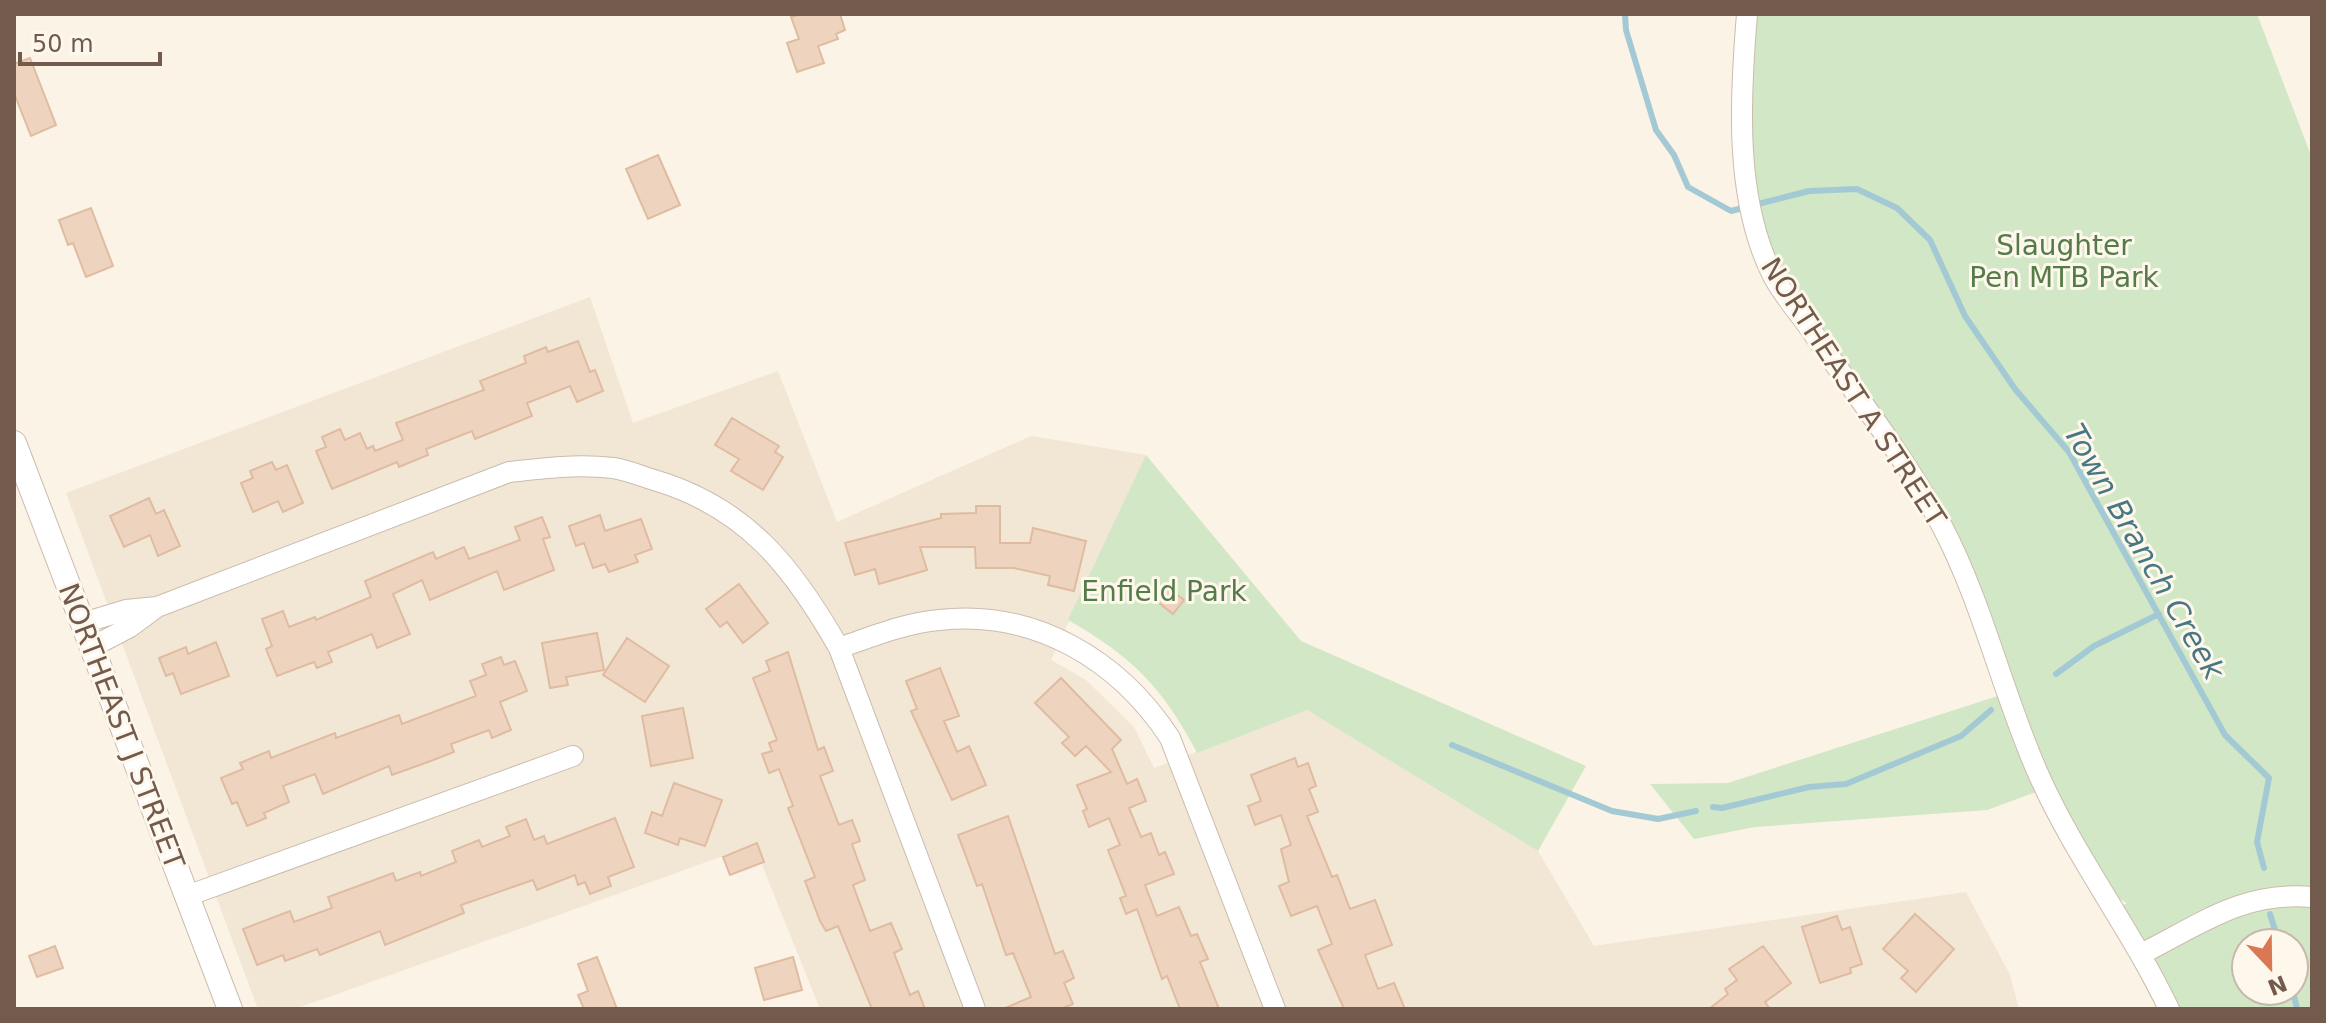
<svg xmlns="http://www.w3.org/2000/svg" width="2326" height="1023" font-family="'DejaVu Sans',sans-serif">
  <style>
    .residential { fill: #f2e6d5 }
    .green { fill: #d1e7c5; fill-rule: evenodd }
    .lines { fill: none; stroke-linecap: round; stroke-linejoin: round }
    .stream { stroke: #a3cad4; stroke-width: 6 }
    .building { fill: #eed4bf; stroke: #dfbca1; stroke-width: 2 }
    .minor-casing { stroke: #cbbcad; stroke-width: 22 }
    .tertiary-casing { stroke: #cbbcad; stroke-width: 26 }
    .minor { stroke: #fff; stroke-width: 20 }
    .tertiary { stroke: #fff; stroke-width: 24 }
    .labels { text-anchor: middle; stroke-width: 6; stroke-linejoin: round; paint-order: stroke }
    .park-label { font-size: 28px; fill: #557c48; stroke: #fef7ec }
    .street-label { font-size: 28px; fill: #725b4d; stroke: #fef7ec }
    .water-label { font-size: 30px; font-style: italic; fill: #487784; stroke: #fef7ec }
  </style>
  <rect width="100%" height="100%" fill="#fbf3e6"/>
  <path class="residential" d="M590 297 633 423 778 371 837 522 1031 436 1146 455 1051 660 1086 680 1134 727 1154 768 1307 710 1538 851 1594 946 1966 892 2010 975 2019 1009H820L754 845 295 1009H258L66 493Z"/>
  <path class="green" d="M1744 14H2257L2312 158V1009H2157L2107 914 2127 903 2112 895 2052 786 1987 810 1755 827 1694 839 1650 784 1728 783 2007 693 1941 529 1767 255 1748 161ZM2246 943H2294V991H2246Z
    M1146 455 1301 641 1586 766 1538 851 1307 710 1197 753C1164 689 1132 656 1068 620Z"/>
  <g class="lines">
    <path class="stream" d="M1625 14 1626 30 1656 130 1674 155 1688 187 1731 211 1809 191 1857 189 1897 208 1930 240 1965 316 2015 389 2069 452 2225 735 2269 778 2257 842 2264 868
      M2056 674 2094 646 2159 614
      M1452 745 1612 811 1658 819 1696 811
      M1713 807 1722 808 1809 787 1846 784 1961 736 1991 710
      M2270 914 2279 943
      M2293 991 2297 1009"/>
  </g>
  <path class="building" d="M801 14H840L845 30 836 34 838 39 818 46 824 63 797 72 787 43 799 39 791 17Z
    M30 58 56 125 31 136 14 93V64Z
    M658 155 680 205 648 219 626 169Z
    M91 208 113 266 86 277 73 243 68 245 59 220Z
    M578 341 590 372 595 370 603 391 577 402 570 386 527 403 532 416 475 439 472 431 426 449 428 455 399 467 397 462 332 489 316 451 326 447 322 437 340 429 345 440 360 433 367 449 373 446 375 451 403 440 396 423 484 390 480 381 526 363 524 356 546 347 548 352Z
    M732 418 779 446 775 452 783 457 763 490 731 471 739 459 715 445Z
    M272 462 276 470 287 465 303 503 283 512 278 501 253 512 241 483 253 478 250 471Z
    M149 498 156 514 164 510 180 546 158 556 150 535 124 547 110 516Z
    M976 506H1000V543H1030L1033 528 1086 541 1074 591 1048 585 1050 576 1014 568H976L975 547H920L927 570 879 584 875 569 855 575 845 543 941 518V514L976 513Z
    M600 515 605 531 641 519 652 549 635 555 638 562 609 572 605 564 593 568 584 543 576 546 569 526Z
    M542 517 550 537 543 539 554 570 504 590 497 571 430 600 422 580 393 594 410 634 377 648 372 634 328 652 332 662 317 668 314 662 277 676 266 649 272 646 262 619 283 611 289 627 315 617 316 620 371 597 365 581 433 552 436 559 464 547 469 559 520 540 515 527Z
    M739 584 768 623 743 643 727 622 720 627 706 609Z
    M1164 585 1184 600 1173 614 1153 598Z
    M597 633 604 670 566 677 568 685 550 688 542 643Z
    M627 638 669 666 645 702 603 675Z
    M216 642 229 676 181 694 173 673 166 676 159 658 186 647 188 654Z
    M788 652 818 750 824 747 833 771 820 776 839 825 852 820 860 841 852 844 865 880 853 885 870 931 891 923 902 949 894 953 910 995 918 991 925 1009H872L838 926 826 931 820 921 805 881 815 877 788 808 793 806 779 769 769 773 762 754 772 751 769 743 777 740 753 678 770 671 766 661Z
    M501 657 504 665 515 661 527 691 500 702 511 730 492 738 489 730 451 744 454 752 428 762 392 775 389 766 323 794 315 774 283 786 289 802 264 813 266 818 247 826 237 802 232 804 221 778 243 769 240 763 269 751 271 758 335 733 336 738 399 715 402 724 476 696 470 681 486 675 482 664Z
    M940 668 959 716 944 721 957 752 969 746 986 785 952 800 911 711 917 709 906 681Z
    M1061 678 1121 740 1112 749 1127 784 1137 779 1146 801 1129 808 1141 837 1151 833 1159 855 1165 852 1174 874 1145 885 1157 916 1179 907 1191 936 1197 934 1208 959 1200 962 1219 1009H1180L1167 976 1162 979 1137 909 1126 914 1120 898 1126 896 1108 850 1120 845 1109 818 1089 827 1083 811 1087 809 1077 785 1111 772 1086 746 1075 756 1062 743 1069 737 1035 703Z
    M683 708 693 758 651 766 642 716Z
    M1295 758 1298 767 1308 763 1316 786 1309 789 1318 812 1307 816 1332 877 1337 875 1350 909 1375 900 1392 945 1365 955 1378 989 1394 983 1405 1009H1344L1318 950 1332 944 1317 906 1291 916 1279 886 1289 882 1281 849 1291 845 1281 815 1255 825 1248 806 1261 801 1251 775Z
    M674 783 722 800 705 846 680 838 678 845 645 833 652 812 662 816Z
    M1008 816 1055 954 1063 951 1074 978 1064 983 1073 1004 1061 1009H1003L1031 997 1013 953 1006 955 982 884 977 886 958 835Z
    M615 818 634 867 608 877 611 886 590 894 585 882 578 885 575 875 537 890 533 880 461 905 464 913 385 945 380 931 320 955 317 949 285 961 283 955 257 965 243 929 290 911 294 922 332 908 328 897 393 873 396 881 420 872 421 876 456 862 452 851 479 840 482 847 510 836 506 827 526 819 534 840 544 836 547 844Z
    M757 843 764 862 730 875 723 857Z
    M1915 914 1954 949 1916 992 1901 978 1908 971 1883 949Z
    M1837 916 1842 930 1850 927 1862 964 1850 968 1851 973 1820 983 1802 927Z
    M55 946 63 968 37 977 29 956Z
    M1763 946 1791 983 1765 1002 1770 1009H1709L1728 994 1725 989 1737 980 1729 969Z
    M597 957 617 1009H584L578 995 588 991 578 964Z
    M793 957 802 990 764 1000 755 968Z"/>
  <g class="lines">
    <g class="minor-casing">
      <path id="minor" d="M1747 14C1740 98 1734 199 1773 276 1784 297 1802 316 1815 336 1858 398 1907 460 1943 528 1983 605 2002 691 2037 771 2073 854 2130 927 2169 1009
        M83 623 126 610 157 607
        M92 647 130 627 157 607 509 472C544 468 578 464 613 468 627 470 641 476 654 480 746 507 793 567 839 648L975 1009
        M839 648C871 637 905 623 939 620 1035 609 1119 660 1170 738L1275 1009
        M187 896 573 756
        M2143 953C2201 924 2243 891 2312 897"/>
    </g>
    <g class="tertiary-casing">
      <path id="tertiary" d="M14 443 230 1009"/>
    </g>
    <use href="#minor" class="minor"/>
    <use href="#tertiary" class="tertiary"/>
  </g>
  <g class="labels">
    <g class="park-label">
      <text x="2064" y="255">Slaughter<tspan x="2064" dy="32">Pen MTB Park</tspan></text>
      <text x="1164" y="601">Enfield Park</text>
    </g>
    <g class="street-label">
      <text transform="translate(1854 392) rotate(57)" y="10">NORTHEAST A STREET</text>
      <text transform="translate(122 726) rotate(69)" y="10">NORTHEAST J STREET</text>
    </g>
    <g class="water-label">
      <text transform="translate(2144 552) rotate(60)" y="10">Town Branch Creek</text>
    </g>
  </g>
  <rect width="2326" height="1023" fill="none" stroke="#725b4d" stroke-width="32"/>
  <g transform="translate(2270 967) rotate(158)"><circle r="38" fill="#fef7ec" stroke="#c6b9ac" stroke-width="2"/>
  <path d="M0-6L14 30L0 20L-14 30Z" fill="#db7854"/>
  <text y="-12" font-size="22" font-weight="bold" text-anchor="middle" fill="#725b4d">N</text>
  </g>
  <path d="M20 52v12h140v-12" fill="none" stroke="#725b4d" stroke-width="4"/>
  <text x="32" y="52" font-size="24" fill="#725b4d" stroke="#fef7ec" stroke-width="6" paint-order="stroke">50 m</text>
</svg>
